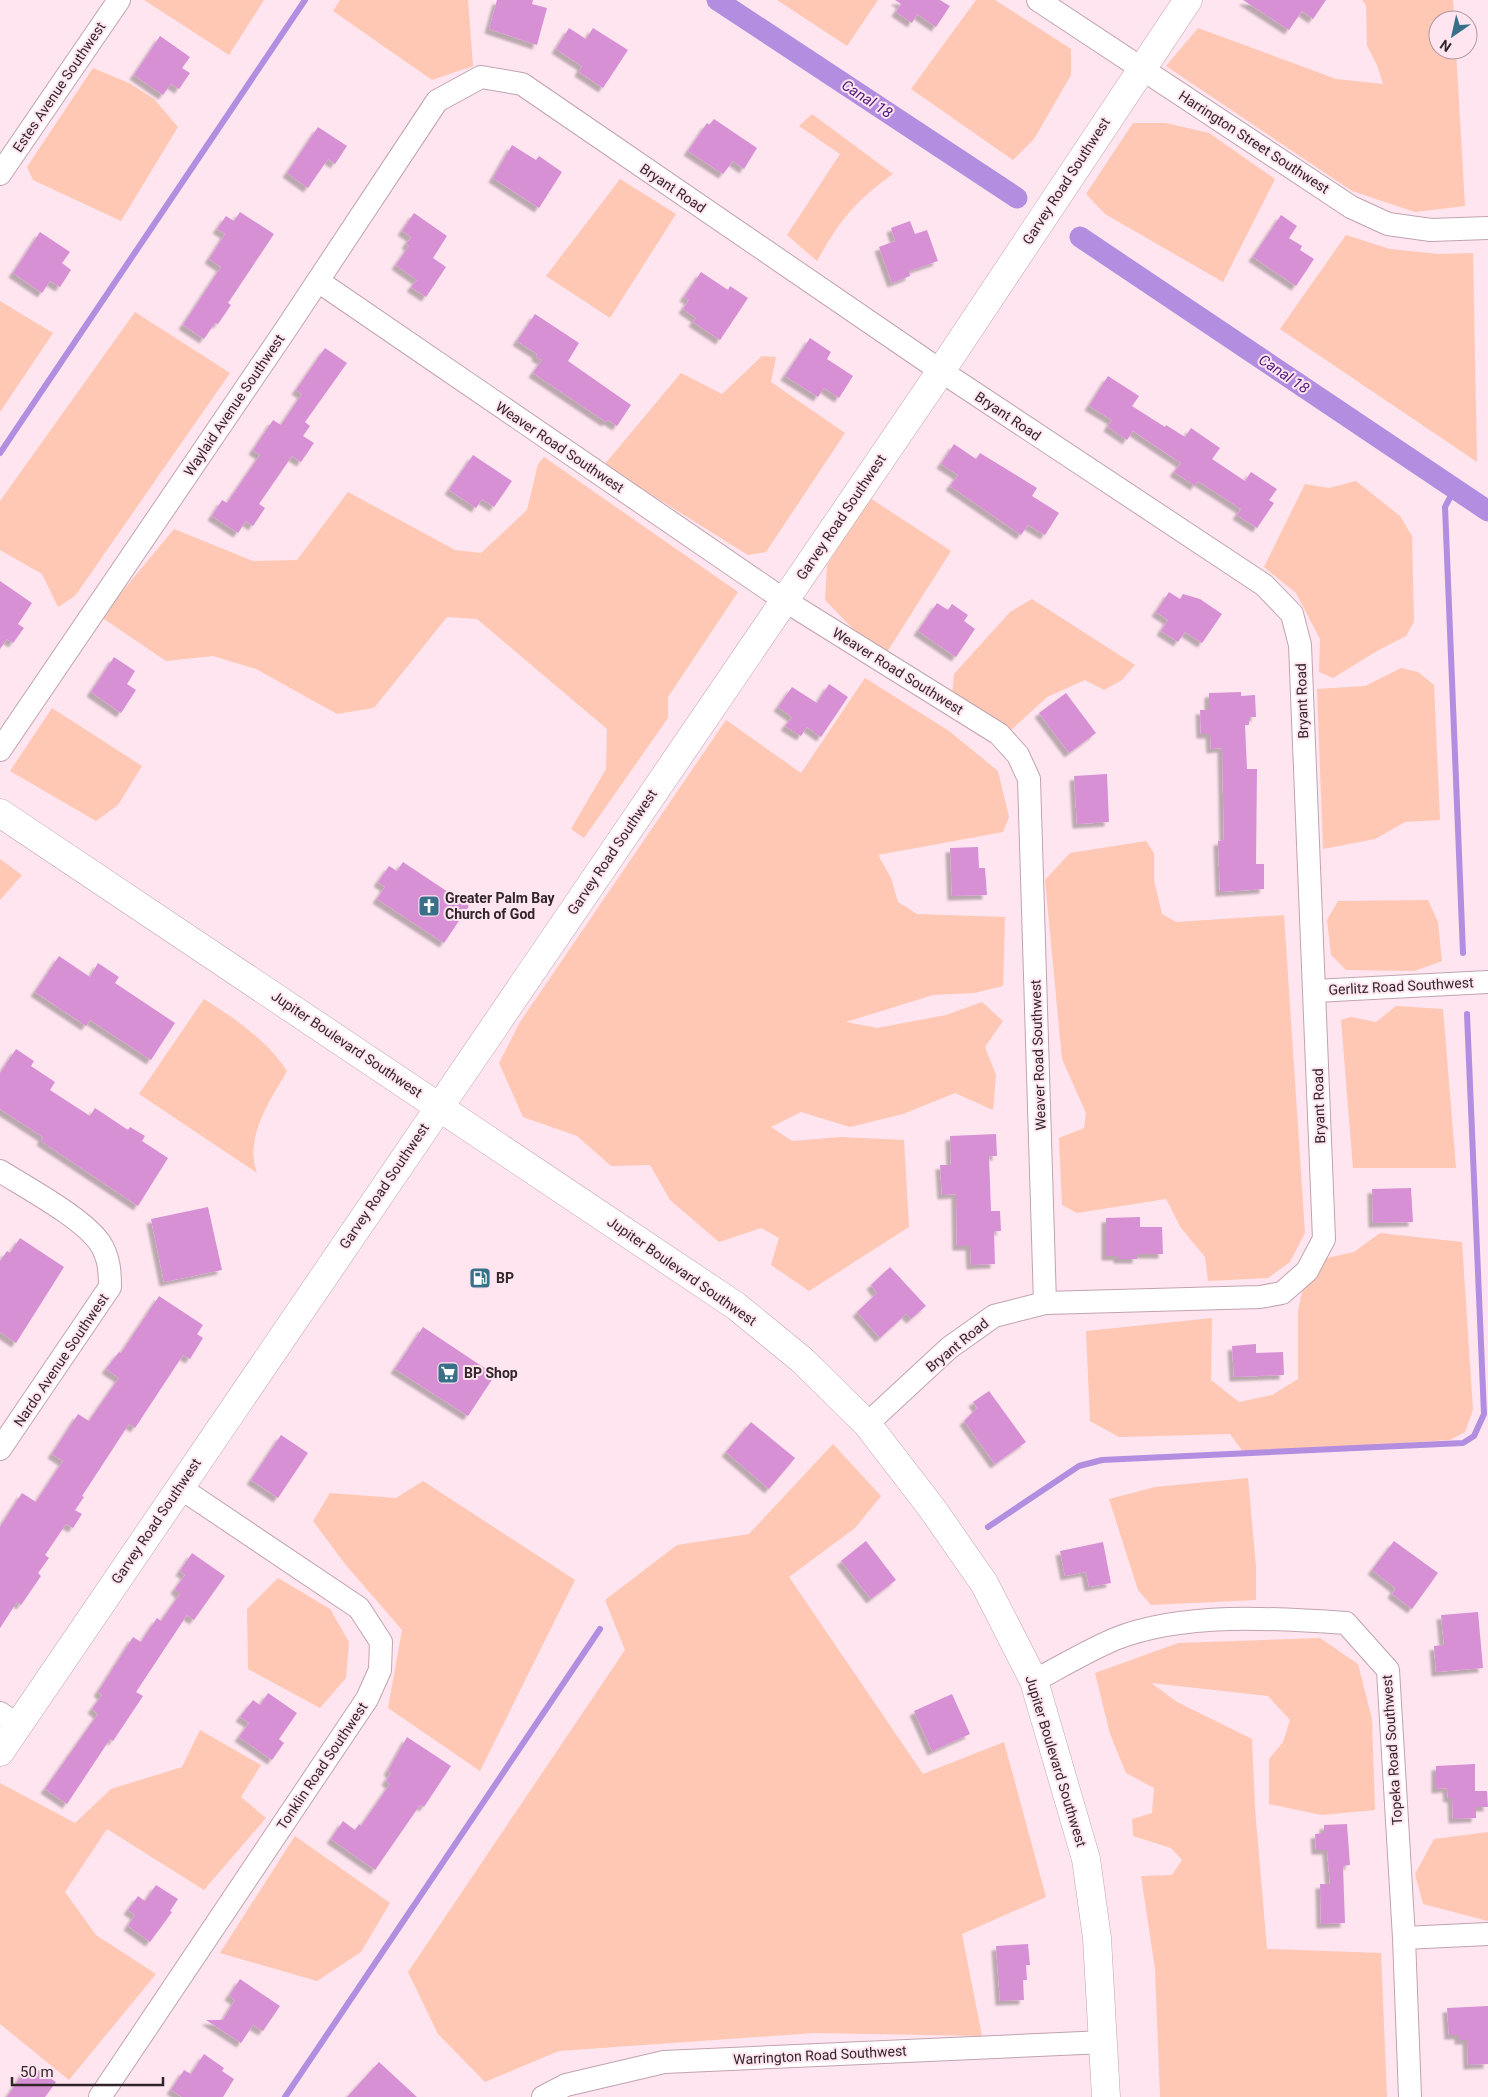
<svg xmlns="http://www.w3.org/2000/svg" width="1488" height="2097" font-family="Roboto,sans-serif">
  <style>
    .green { fill: #ffc8b4 }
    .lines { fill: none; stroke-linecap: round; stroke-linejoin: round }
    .stream { stroke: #b28de0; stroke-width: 6 }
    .canal { stroke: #b28de0; stroke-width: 21 }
    .building { fill: #d890d5; filter: url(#shadow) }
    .street-casing { stroke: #c1a3af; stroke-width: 24 }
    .secondary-casing { stroke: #c1a3af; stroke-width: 29 }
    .street { stroke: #fff; stroke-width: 22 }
    .secondary { stroke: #fff; stroke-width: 28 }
    .labels { text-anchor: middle; stroke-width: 4; stroke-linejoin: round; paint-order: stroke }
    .street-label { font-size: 14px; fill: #302529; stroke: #ffe5ef }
    .poi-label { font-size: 14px; font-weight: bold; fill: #302529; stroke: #ffe5ef; text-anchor: start }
    .water-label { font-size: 15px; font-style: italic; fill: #501b7d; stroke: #ffe5ef }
  </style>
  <defs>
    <filter id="shadow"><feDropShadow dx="-4.5" dy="4.5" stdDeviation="1" flood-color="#0004"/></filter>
  </defs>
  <rect width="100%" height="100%" fill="#ffe5ef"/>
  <path class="green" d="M144 0H264L229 55Z
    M340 0H468L473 66 432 80 333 11Z
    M777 0H878L847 46Z
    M976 0H995L1071 49V75L1034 139 1013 160 911 89Z
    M1362 0H1453L1454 20H1438V50H1456L1465 206 1415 212 1352 191 1166 66 1198 28 1336 79 1383 84 1377 65 1367 46 1366 5Z
    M93 68 129 83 154 99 178 127 121 221 33 180 27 167Z
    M812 114 893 174C855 201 840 220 817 261L787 235 840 154 799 126Z
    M1133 123H1166L1209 133 1275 179 1223 282 1105 214 1086 194Z
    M620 179 676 214 610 318 546 276Z
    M1346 235 1390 249 1439 254 1473 253 1477 462 1280 329Z
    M0 301 53 333 0 412Z
    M135 312 230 373 75 596 58 607 42 574 0 550V501Z
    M762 356 776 357 771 382 845 433 766 552 748 555 604 465 681 373 722 394Z
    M544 457 738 592 668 697V718L584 838 571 829 606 769 607 729 477 619 447 617 374 708 337 714 256 669 213 656 166 661 101 617 174 529 253 561 297 560 348 492 455 550 481 553 527 510 538 464Z
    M1356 481 1400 516 1412 536 1414 622 1406 636 1377 651 1333 678 1319 672 1320 639 1296 593 1264 567 1305 484 1329 488Z
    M870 498 951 551 887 652 853 629 825 600 827 565Z
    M1032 599 1135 665 1122 680 1104 690 1085 680 1047 697 1008 733 952 696 954 674 1010 612Z
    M1401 668 1418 672 1434 685 1440 820 1405 822 1375 839 1323 849 1317 689 1365 686Z
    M865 678 949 731 998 771 1009 817 1003 832 878 855 891 878 898 902 917 914 1005 917 1003 986 974 993 933 995 846 1022 877 1028 946 1015 982 1002 1003 1021 985 1047 996 1075 993 1110 955 1093 903 1114 850 1127 801 1112 771 1127 792 1141 841 1137 904 1140 909 1227 809 1291 771 1265 779 1238 761 1228 719 1242 670 1200 650 1165 611 1166 577 1136 523 1117 499 1063 520 1022 726 720 801 773Z
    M52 708 142 766 118 805 96 821 10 771Z
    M1146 841 1154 853V880L1162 914 1176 922 1284 915 1305 1233 1290 1262 1268 1278 1208 1281 1205 1257 1181 1228 1166 1199 1077 1213 1062 1205 1059 1138 1084 1128 1086 1113 1062 1059 1045 880 1070 853Z
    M0 859 22 875 0 900Z
    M1428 900 1438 922 1442 961 1414 971 1346 970 1331 955 1327 920 1338 901Z
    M204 999C234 1018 268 1041 287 1071 270 1101 244 1137 257 1173L139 1094Z
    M1396 1006 1443 1009 1456 1168H1353L1341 1020 1351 1017 1376 1022Z
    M1380 1233 1462 1242 1473 1410 1465 1432 1450 1440 1244 1453 1230 1434 1119 1437 1090 1421 1086 1331 1212 1318 1211 1380 1239 1402 1272 1395 1298 1379V1311L1302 1292 1327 1258 1354 1252Z
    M833 1444 881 1496 855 1528 789 1577 923 1774 1004 1742 1046 1897 962 1934 982 2036 814 2033 559 2051 485 2082 438 2034 408 1972 625 1650 605 1600 677 1545 749 1534Z
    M1248 1478 1256 1567V1600L1151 1605 1138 1590 1109 1499 1155 1487Z
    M423 1481 575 1580 480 1771 388 1708 402 1630 345 1564 313 1521 330 1493 396 1498Z
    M278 1578 330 1609 349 1642 346 1678 320 1708 248 1669 247 1609Z
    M1320 1638 1358 1664 1372 1719 1375 1810 1322 1815 1269 1804V1759L1283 1742 1290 1720 1268 1696 1151 1683 1177 1702 1252 1739 1255 1808 1267 1949 1381 1953 1387 2097H1160L1155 1969 1141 1876 1172 1875 1182 1860 1171 1848 1133 1836 1132 1819 1152 1813 1154 1788 1126 1773 1110 1734 1095 1673 1178 1643Z
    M200 1730 261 1765 241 1797 266 1818 204 1890 107 1829 65 1892 96 1935 156 1974 69 2080 0 2024V1783L75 1823 111 1789 182 1767Z
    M1488 1832V1921L1423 1904 1415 1874 1434 1839Z
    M295 1836 390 1903 361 1952 317 1981 220 1953Z"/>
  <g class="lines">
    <path class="stream" d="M0 453 305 0
      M1455 488 1445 507 1463 953
      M988 1527 1079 1466 1102 1460 1463 1443 1474 1436 1484 1414 1467 1014
      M285 2097 600 1629"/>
    <path class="canal" d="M717 0 1017 198
      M1080 237 1488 511"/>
  </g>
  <path class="building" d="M497 0H533L532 4 547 8 537 45 489 29Z
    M895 0H940L950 6 936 27 917 14 912 23 896 12 901 4Z
    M1243 0H1326L1313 19 1302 11 1289 30Z
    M569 28 586 39 593 28 628 50 603 88 579 72 582 66 556 49Z
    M160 36 190 57 182 68 190 73 179 89 171 84 163 95 134 75Z
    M714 119 757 148 744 169 733 161 723 174 688 151 707 123 709 125Z
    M318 127 347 146 335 164 328 159 308 188 287 173Z
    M512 145 536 160 539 156 562 172 539 208 493 178Z
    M240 212 274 234 228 303 231 305 218 324 215 323 204 339 183 325 221 267 209 259 225 234 217 229 226 216 234 221Z
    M414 213 447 236 433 258 446 267 426 297 411 287 417 280 396 265 409 246 406 244 411 237 402 231Z
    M1281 215 1297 226 1289 238 1302 246 1300 250 1314 259 1296 286 1253 257Z
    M910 221 915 234 927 230 938 261 909 271 910 276 892 283 879 247 895 241 891 228Z
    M40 232 70 252 62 263 71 270 60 287 50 281 42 293 13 273Z
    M701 272 728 290 730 286 748 298 720 340 693 322 696 318 683 309 689 300 684 297Z
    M535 314 579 343 568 361 631 405 617 426 608 420 606 422 533 373 542 360 536 357 537 354 517 341Z
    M810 338 831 352 827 359 853 376 839 398 824 388 818 397 785 376Z
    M325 348 347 363 305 422 310 426 303 436 314 443 301 462 292 456 259 504 265 508 253 526 246 521 238 533 212 516 222 500 227 503 260 455 253 450 273 420 281 425 302 394 296 390Z
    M1108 376 1139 396 1132 406 1165 427 1166 425 1185 437 1191 428 1220 448 1212 459 1245 481 1251 472 1277 489 1269 500 1274 503 1257 528 1237 515 1241 509 1198 481 1195 486 1174 472 1181 463 1133 431 1127 440 1108 427 1112 420 1089 406Z
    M954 444 976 459 980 453 1037 488 1032 496 1059 513 1045 535 1028 525 1021 535 950 486 958 475 941 464Z
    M473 455 512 481 494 507 482 499 476 508 449 490Z
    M0 581 32 603 18 624 24 628 13 643 7 639 0 649Z
    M1169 592 1180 599 1183 594 1200 599 1222 614 1202 643 1185 632 1178 642 1161 631 1168 620 1156 612Z
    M937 603 948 610 952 604 968 615 964 621 975 629 956 657 918 631Z
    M114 657 135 671 127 684 136 690 121 713 91 692Z
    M829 684 848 697 821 737 807 727 801 736 785 726 792 717 778 707 792 687 817 703Z
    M1241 692V696L1255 695 1256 717H1249V725H1245L1247 769H1257L1256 864H1264V889L1220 892 1218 841 1224 840 1222 748 1211 749 1210 734H1201L1200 710H1209V693Z
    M1066 693 1096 733 1069 753 1039 713Z
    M1107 774 1109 822 1077 824 1074 776Z
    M978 847 979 868H985L987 895 952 896 950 848Z
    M403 862 469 906 444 943 377 899 385 887 378 882 389 866 397 871Z
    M59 956 90 977 98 963 119 977 115 983 175 1023 151 1060 90 1020 86 1026 35 992Z
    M16 1049 34 1061 31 1066 55 1082 50 1090 90 1116 95 1108 128 1130 130 1127 145 1136 142 1141 168 1158 138 1206 41 1141 43 1137 0 1109V1073Z
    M996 1134 997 1156H989L991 1211H1000L1001 1231H994L995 1264 971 1265 970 1246H957L956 1194 942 1195 940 1165H951L950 1136Z
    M1411 1188 1413 1222 1373 1223 1372 1189Z
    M208 1207 222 1270 164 1282 151 1219Z
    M1140 1217V1227H1162L1163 1254H1137V1259H1118V1256H1106V1218Z
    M20 1238 64 1267 16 1343 0 1332V1261L7 1251 10 1253Z
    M890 1267 926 1306 911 1319 906 1314 880 1338 857 1312 877 1293 871 1285Z
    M159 1296 203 1325 197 1334 203 1338 190 1359 183 1355 135 1428 129 1424 82 1496 84 1497 75 1510 82 1514 73 1528 66 1524 45 1555 49 1558 38 1573 41 1576 21 1605 17 1602 0 1628V1527L22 1493 36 1502 63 1461 52 1454 78 1414 89 1421 119 1378 106 1369 119 1352 121 1353Z
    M423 1327 495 1375 468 1416 395 1369Z
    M1256 1344V1353L1283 1352 1284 1375 1234 1377 1232 1346Z
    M989 1391 1026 1442 995 1464 964 1421 977 1408 973 1402Z
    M751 1422 795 1458 769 1489 726 1452Z
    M281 1435 308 1453 278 1498 251 1480Z
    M866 1541 896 1580 871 1599 841 1561Z
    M1394 1541 1438 1573 1412 1609 1392 1594 1395 1588 1372 1570Z
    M1103 1542 1111 1583 1089 1587 1086 1572 1065 1576 1060 1551Z
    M192 1553 225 1576 194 1620 187 1615 136 1692 143 1696 113 1741 110 1739 67 1804 45 1789 98 1714 92 1709 102 1695 98 1692 133 1637 141 1642 157 1618 161 1621 180 1594 175 1589 185 1575 180 1571Z
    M1478 1612 1483 1668 1436 1672 1434 1646 1444 1645 1441 1615Z
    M268 1693 297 1713 279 1739 284 1743 272 1760 239 1737 249 1723 240 1717 253 1700 260 1705Z
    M952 1694 970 1734 932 1751 914 1711Z
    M407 1737 451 1766 424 1807 420 1805 375 1870 331 1839 343 1821 355 1830 359 1824 361 1826 390 1784 386 1781 391 1773 388 1771Z
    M1475 1764V1791H1487L1488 1807H1476V1818L1453 1819 1452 1798H1448L1447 1788 1436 1789V1766Z
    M1347 1824 1350 1865 1343 1866 1345 1923 1321 1924 1320 1884H1330L1327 1850H1316L1315 1834 1324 1833V1825Z
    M156 1885 178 1899 170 1911 172 1912 150 1942 128 1926 135 1915 128 1910 138 1896 145 1901Z
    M1028 1944 1030 1965H1026L1027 1980H1023L1024 2000 1000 2001 996 1946Z
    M240 1979 280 2006 263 2031 253 2025 241 2043 206 2020H223L235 2000 229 1996Z
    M1488 2006V2064L1468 2065 1467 2040H1459V2035H1449L1447 2008Z
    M204 2054 224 2068 222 2071 234 2079 223 2097H182L171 2090 184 2070 191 2074Z
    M379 2062 417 2097H347Z
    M29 2064 56 2082 45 2097H7Z"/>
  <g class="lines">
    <g class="street-casing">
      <path id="street" d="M1038 0 1351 207 1388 224 1431 230 1488 228
        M0 174 119 0
        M318 281 784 600 999 734 1018 755 1029 779 1045 1303
        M0 750 286 329 437 101 481 77 522 84 941 371 1264 585 1292 614 1300 645 1324 1239 1307 1271 1282 1293 1260 1297 1045 1303 994 1316 949 1348 867 1424
        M1315 991 1488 982
        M0 1171C27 1188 83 1218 100 1243 109 1257 110 1271 110 1287L0 1449
        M1034 1681C1060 1667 1087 1651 1115 1639 1182 1612 1275 1618 1346 1623L1388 1670 1404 1938 1410 2097
        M0 1713 18 1725
        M1404 1938 1488 1934
        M100 2097 367 1699 380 1670 381 1642 359 1608 179 1487
        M543 2097 566 2085 664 2062 1104 2042"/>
    </g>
    <g class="secondary-casing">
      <path id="secondary" d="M0 813 736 1306 802 1360 867 1424 931 1507 984 1583 1034 1681 1086 1859 1097 1938 1106 2097
        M0 1752 941 371 1188 0"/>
    </g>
    <use href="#street" class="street"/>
    <use href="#secondary" class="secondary"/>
  </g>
  <defs>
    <g id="church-square" transform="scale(1.125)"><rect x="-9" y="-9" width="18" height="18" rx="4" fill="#38708a" stroke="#ffe5ef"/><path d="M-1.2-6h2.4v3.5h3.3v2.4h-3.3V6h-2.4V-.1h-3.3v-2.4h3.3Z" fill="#fff"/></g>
    <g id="fuel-square" transform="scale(1.125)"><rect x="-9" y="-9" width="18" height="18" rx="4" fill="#38708a" stroke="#ffe5ef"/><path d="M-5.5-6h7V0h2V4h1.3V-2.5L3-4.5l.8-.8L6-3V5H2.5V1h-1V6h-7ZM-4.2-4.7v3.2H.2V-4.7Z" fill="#fff"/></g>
    <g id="supermarket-square" transform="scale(1.125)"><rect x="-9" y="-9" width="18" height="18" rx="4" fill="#38708a" stroke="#ffe5ef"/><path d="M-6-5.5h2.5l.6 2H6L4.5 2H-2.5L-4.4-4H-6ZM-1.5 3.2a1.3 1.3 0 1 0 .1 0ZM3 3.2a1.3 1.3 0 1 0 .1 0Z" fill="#fff"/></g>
  </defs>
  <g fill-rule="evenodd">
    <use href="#church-square" x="429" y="906"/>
    <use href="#fuel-square" x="480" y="1278"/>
    <use href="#supermarket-square" x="448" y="1373"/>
  </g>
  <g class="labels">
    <g class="street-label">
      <text transform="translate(59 87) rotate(-56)" y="5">Estes Avenue Southwest</text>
      <text transform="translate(1254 142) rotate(33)" y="5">Harrington Street Southwest</text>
      <text transform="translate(1066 181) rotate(-57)" y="5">Garvey Road Southwest</text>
      <text transform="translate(673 188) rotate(34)" y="5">Bryant Road</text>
      <text transform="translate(234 405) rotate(-56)" y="5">Waylaid Avenue Southwest</text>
      <text transform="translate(1008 416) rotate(34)" y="5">Bryant Road</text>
      <text transform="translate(560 447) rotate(34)" y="5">Weaver Road Southwest</text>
      <text transform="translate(841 517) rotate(-56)" y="5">Garvey Road Southwest</text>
      <text transform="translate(898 671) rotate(32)" y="5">Weaver Road Southwest</text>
      <text transform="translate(1302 701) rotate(-92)" y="5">Bryant Road</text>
      <text transform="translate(612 852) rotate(-56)" y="5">Garvey Road Southwest</text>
      <text transform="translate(1401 986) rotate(-3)" y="5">Gerlitz Road Southwest</text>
      <text transform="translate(347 1044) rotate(34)" y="5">Jupiter Boulevard Southwest</text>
      <text transform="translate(1038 1055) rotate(-92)" y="5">Weaver Road Southwest</text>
      <text transform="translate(1319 1106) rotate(-92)" y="5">Bryant Road</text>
      <text transform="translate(384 1186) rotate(-56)" y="5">Garvey Road Southwest</text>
      <text transform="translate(682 1271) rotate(35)" y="5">Jupiter Boulevard Southwest</text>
      <text transform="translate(957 1345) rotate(-39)" y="5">Bryant Road</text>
      <text transform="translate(61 1360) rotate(-56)" y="5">Nardo Avenue Southwest</text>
      <text transform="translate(156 1521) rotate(-56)" y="5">Garvey Road Southwest</text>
      <text transform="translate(1392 1750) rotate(-94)" y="5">Topeka Road Southwest</text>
      <text transform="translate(1056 1761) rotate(73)" y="5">Jupiter Boulevard Southwest</text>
      <text transform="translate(322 1766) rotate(-56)" y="5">Tonklin Road Southwest</text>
      <text transform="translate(820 2055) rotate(-3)" y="5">Warrington Road Southwest</text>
    </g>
    <g class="poi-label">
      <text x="445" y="903">Greater Palm Bay<tspan x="445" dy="16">Church of God</tspan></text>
      <text x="496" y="1283">BP</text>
      <text x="464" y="1378">BP Shop</text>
    </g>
    <g class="water-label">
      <text transform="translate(867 99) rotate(33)" y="5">Canal 18</text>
      <text transform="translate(1284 374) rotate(34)" y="5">Canal 18</text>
    </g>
  </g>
  <g transform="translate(1453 35) rotate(214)"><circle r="24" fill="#ffe5ef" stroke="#ac98a0"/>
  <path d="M0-4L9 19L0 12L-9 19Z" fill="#38708a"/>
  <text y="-8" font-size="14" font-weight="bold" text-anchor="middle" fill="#302529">N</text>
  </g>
  <path d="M12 2077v8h151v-8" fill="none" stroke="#302529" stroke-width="2.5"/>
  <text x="20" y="2077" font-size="15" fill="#302529" stroke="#ffe5ef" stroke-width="4" paint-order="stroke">50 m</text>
</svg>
